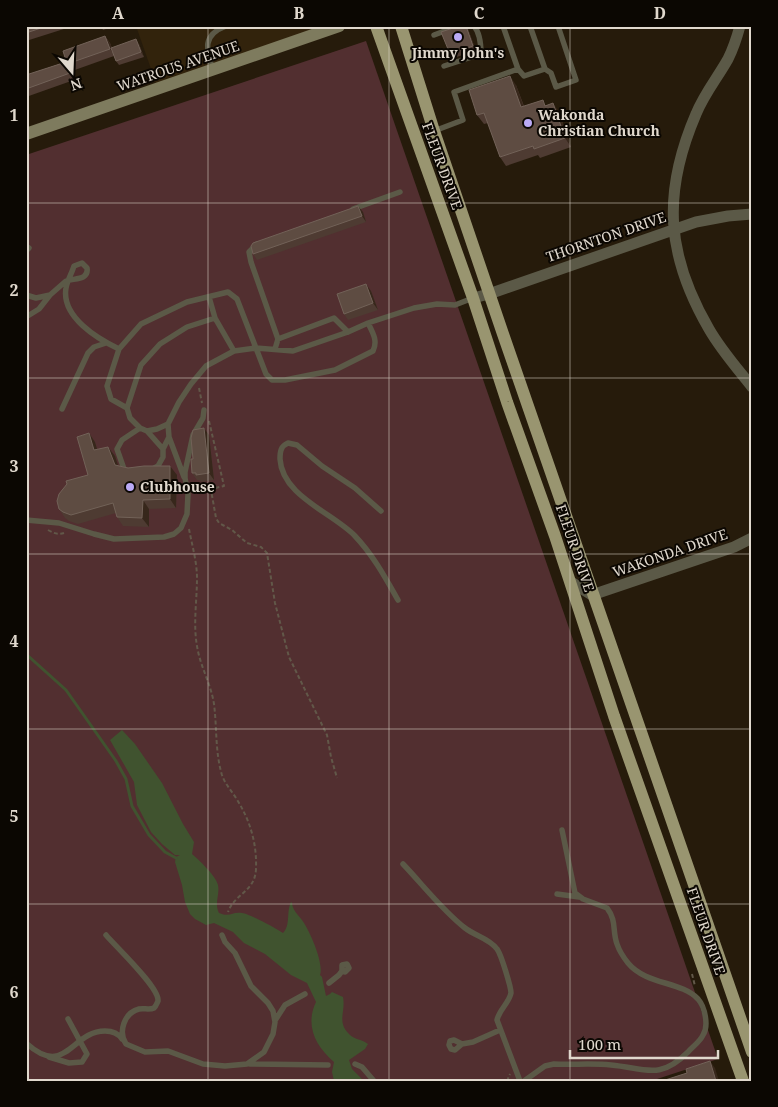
<svg xmlns="http://www.w3.org/2000/svg" width="778" height="1107" font-family="'Noto Serif',serif">
  <style>
    .built { fill: #32230c }
    .green { fill: #522f30 }
    .water { fill: #40532f }
    .lines { fill: none; stroke-linecap: round; stroke-linejoin: round }
    .stream { stroke: #40532f; stroke-width: 3 }
    .path { stroke: #625849; stroke-width: 2; stroke-dasharray: 4 2.5; stroke-linecap: butt }
    .lane { stroke: #5b5947; stroke-width: 5.5 }
    .street { stroke: #5b5947; stroke-width: 11 }
    .secondary { stroke: #7e7b5e; stroke-width: 12 }
    .primary { stroke: #999570; stroke-width: 12 }
    .wall { fill: #4e3b32 }
    .shaded-wall { fill: #37271b }
    .building { fill: #5e4c42; stroke: #726258 }
    .grid { fill: none; stroke: #e0d8cd; stroke-width: 1; stroke-opacity: 0.55 }
    .poi-dot { fill: #bbaaf6; stroke: #0b0702; stroke-width: 2 }
    .labels { text-anchor: middle; stroke-width: 4; stroke-linejoin: round; paint-order: stroke }
    .poi-label { font-size: 14px; font-weight: bold; fill: #e0d8cd; stroke: #0b0702; text-anchor: start }
    .street-label { font-size: 14px; fill: #e0d8cd; stroke: #0b0702 }
    .neatline { fill: none; stroke: #e0d8cd; stroke-width: 2 }
    .grid-label { font-size: 16px; text-anchor: middle; font-weight: bold; fill: #e0d8cd }
  </style>
  <rect width="100%" height="100%" fill="#261b0b"/>
  <path class="built" d="M136 26H339L158 89Z"/>
  <path class="green" d="M366 41 718 1059 651 1081H26V155Z"/>
  <path class="water" d="M122 730 135 744 162 783 183 824 194 842 192 854C199 860 216 876 218 885 220 895 214 903 219 913 231 918 232 911 242 913 250 914 275 928 283 933 291 925 286 912 291 902L292 903C293 912 300 916 304 923 311 934 324 964 320 975L322 977 326 996 330 994 332 992 343 997C346 1012 336 1022 350 1035 355 1040 362 1039 368 1044L365 1049 349 1060 352 1069 364 1081H334L332 1072 334 1062C315 1046 305 1025 316 1002L307 983 291 975 265 954 244 943 233 932 214 923 206 925 195 919 190 914 185 902 182 885 175 862 176 857 180 855H175L162 844 151 832 137 805 134 782 110 740Z"/>
  <g class="lines">
    <path class="stream" d="M26 654 66 690 116 761 126 779 132 806 149 835 165 852 176 858"/>
    <path class="path" d="M199 388 202 403
      M209 421 224 486 215 488 211 490 216 518 219 523 232 530 247 543 261 547 267 553 275 603 289 657 327 735 331 757 337 778
      M189 529C192 545 197 562 197 578 197 600 193 624 197 646 200 666 211 684 214 704 217 727 215 752 222 775 225 784 231 790 236 798 250 820 257 843 256 869 255 892 235 893 228 912
      M48 530C53 533 58 535 64 533
      M692 974 695 986
      M507 1081 510 1074"/>
    <path class="lane" d="M503 26 518 69 524 76 545 69 551 73 556 87 576 80 558 26
      M530 26 545 69
      M434 35 458 26
      M444 66 481 54C481 45 480 33 474 26
      M213 70C206 49 202 35 226 26
      M434 131 463 120 454 92 518 69
      M353 209 400 192
      M257 244 249 252 251 262 278 339
      M26 246 29 248 26 251
      M26 295 36 298 50 295
      M209 297 215 318
      M26 317 39 309 50 295 66 281C75 278 89 280 87 268L82 263 74 266C72 273 67 281 66 288 61 317 98 339 119 349
      M275 349 278 339 334 318 348 332
      M234 351 215 318 187 327 160 344 141 365 127 408 130 418 140 428 147 431 157 429 168 424 179 402 191 384 206 366 234 351 256 348 293 351 348 332 368 323
      M127 408 111 399 107 386 119 349 141 324 187 302 228 292 237 299 266 374 272 380H285L335 370 373 351C378 341 373 333 368 323L414 308 437 304 455 305 473 298
      M62 409 88 353 94 347 106 343
      M147 431 163 449
      M169 437 184 477
      M127 470 124 469 117 449 122 440 140 428
      M151 470 158 466 163 457V449L169 437 168 424
      M381 511 355 488 322 466 297 445 288 443C281 446 280 451 280 459 282 496 333 513 355 536 373 555 385 577 398 600
      M26 520 59 523 94 534 114 539 164 537 174 534 181 528 187 514 188 494 185 478V472L193 435 203 418 204 410
      M403 864C423 885 442 910 465 928 475 936 489 938 497 949 501 954 511 987 511 993 509 1003 499 1010 497 1020L520 1081
      M557 894 579 897
      M106 935C116 947 160 988 158 1001 157 1003 156 1006 154 1008 150 1010 143 1008 139 1009 124 1013 118 1032 126 1044L145 1052 168 1051 203 1064 225 1066 247 1064 264 1052 273 1034 275 1022 273 1011 268 1003 251 986 235 953 225 942 222 935
      M329 983 339 975 342 971V965L347 964 349 968 345 972 342 971
      M276 1019 285 1005 305 994
      M26 1043C66 1079 71 1031 105 1031 112 1031 118 1033 122 1039
      M462 1044 455 1050 451 1049 449 1045 450 1041 454 1040 462 1044 473 1042 500 1030
      M49 1057 69 1063 82 1062 87 1054 68 1019
      M250 1064 328 1065
      M355 1064 362 1067 374 1081
      M524 1081 545 1066 554 1064C573 1065 592 1063 611 1065 645 1068 659 1081 688 1052 693 1046 700 1042 703 1035 709 1026 705 1007 698 999 681 981 646 985 628 963 624 958 619 950 617 944 612 930 617 921 607 908L583 899 575 893 562 830"/>
    <path class="street" d="M740 26C737 37 733 49 728 59 718 77 704 94 696 114 662 193 666 255 709 329 721 350 737 368 752 387
      M473 298 489 294 696 222 728 216 752 214
      M571 582 592 595 734 547 752 538"/>
    <path class="secondary" d="M26 134 339 26"/>
    <path class="primary" d="M376 26 473 298 507 402 555 536 614 716 743 1081
      M401 26 434 131 503 334 752 1052"/>
  </g>
  <path class="wall" d="M26 26H66L67 28 26 41Z
    M101 26H115L103 30Z
    M459 26H467L468 29 476 51 453 58 450 54Z
    M105 36 110 43 112 48 139 44 144 57 119 65 116 61 114 56 72 71 71 70 74 80 26 97V75L66 62Z
    M516 85 524 106 547 105 559 112 571 147 540 158 538 155 506 166 500 157 488 123 484 124 477 115Z
    M363 212 366 222 257 260 253 254Z
    M371 291 378 310 348 320 344 314Z
    M89 433 95 442 97 450 108 447 115 456 118 466 177 475 176 508 149 509V527L123 526 117 517 116 513 78 524 69 521 65 518 59 509 88 475Z
    M209 435 214 480 201 482 199 480H197L192 473 193 459Z"/>
  <path class="shaded-wall" d="M466 26 468 29 476 51 473 46Z
    M105 36 110 43 115 56 110 49Z
    M136 39 139 44 144 57 141 52Z
    M66 62 71 70 74 80 70 73Z
    M510 76 516 85 527 116 521 107Z
    M553 103 559 112 571 147 565 138Z
    M358 206 363 212 366 222 362 216Z
    M366 284 371 291 378 310 373 303Z
    M204 428 209 435 214 480 209 473Z
    M89 433 95 442 100 459 94 450Z
    M108 447 115 456 121 474 115 465Z
    M170 466 177 475 176 508 170 499Z
    M143 500 149 509V527L142 518Z
    M710 1061 715 1068 719 1081H716Z"/>
  <path class="building" d="M26 26H47L26 33Z
    M459 26H466L473 46 450 54 441 32Z
    M105 36 110 49 67 64 63 51Z
    M136 39 141 52 116 61 111 48Z
    M66 62 70 73 26 89V75Z
    M510 76 521 107 543 100 545 106 553 103 565 138 534 149 533 146 500 157 484 113 477 115 469 90Z
    M358 206 362 216 253 254 251 246 253 243Z
    M366 284 373 303 344 314 337 294Z
    M204 428 209 473 196 475V473H192L191 459H193L191 438 193 430Z
    M89 433 94 450 108 447 115 465 128 468 144 466H170V499L143 500 142 518 117 517 113 503 71 515 63 512 59 509 57 501 59 494 67 484 66 481 88 475 77 437Z
    M710 1061 716 1081H662L687 1073 686 1069Z"/>
  <path class="grid" d="M208 26V1081M389 26V1081M570 26V1081M26 203H752M26 378H752M26 554H752M26 729H752M26 904H752"/>
  <g class="poi-dot">
    <circle cx="458" cy="37" r="5"/>
    <circle cx="528" cy="123" r="5"/>
    <circle cx="130" cy="487" r="5"/>
  </g>
  <g class="labels">
    <g class="poi-label">
      <text x="458" y="58" text-anchor="middle">Jimmy John's</text>
      <text x="538" y="120">Wakonda<tspan x="538" dy="16">Christian Church</tspan></text>
      <text x="140" y="492">Clubhouse</text>
    </g>
    <g class="street-label">
      <text transform="translate(178 66) rotate(-19)" y="5">WATROUS AVENUE</text>
      <text transform="translate(442 166) rotate(70)" y="5">FLEUR DRIVE</text>
      <text transform="translate(606 237) rotate(-19)" y="5">THORNTON DRIVE</text>
      <text transform="translate(575 548) rotate(71)" y="5">FLEUR DRIVE</text>
      <text transform="translate(670 553) rotate(-19)" y="5">WAKONDA DRIVE</text>
      <text transform="translate(706 931) rotate(71)" y="5">FLEUR DRIVE</text>
    </g>
  </g>
  <rect width="778" height="1107" fill="none" stroke="#0b0702" stroke-width="55"/>
  <g transform="translate(72 72) rotate(161)" stroke="#0b0702" stroke-width="4" paint-order="stroke">
  <path d="M0-4L9 19L0 12L-9 19Z" fill="#e0d8cd"/>
  <text y="-8" font-size="14" font-weight="bold" text-anchor="middle" fill="#e0d8cd">N</text>
  </g>
  <path d="M570 1050v8h148v-8" fill="none" stroke="#e0d8cd" stroke-width="2.5"/>
  <text x="578" y="1050" font-size="15" fill="#e0d8cd" stroke="#0b0702" stroke-width="4" paint-order="stroke">100 m</text>
  <rect x="28" y="28" width="722" height="1052" class="neatline"/>
  <g class="grid-label">
    <text x="118" y="19">A</text>
    <text x="299" y="19">B</text>
    <text x="479" y="19">C</text>
    <text x="660" y="19">D</text>
    <text x="14" y="121">1</text>
    <text x="14" y="296">2</text>
    <text x="14" y="472">3</text>
    <text x="14" y="647">4</text>
    <text x="14" y="822">5</text>
    <text x="14" y="998">6</text>
  </g>
</svg>
